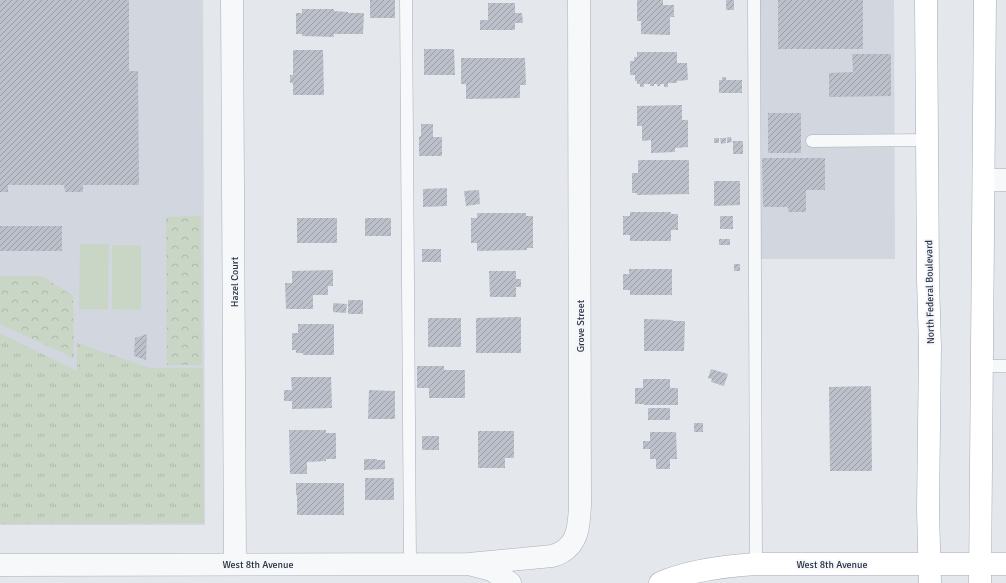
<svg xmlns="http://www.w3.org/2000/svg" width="1006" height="583" font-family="Signika,sans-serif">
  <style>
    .built { fill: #d2d6de }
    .grass { fill: url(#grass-tufts) }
    .forest { fill: url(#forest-crowns) }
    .pitch { fill: #c9d6c5 }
    .building { fill: url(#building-hatch) }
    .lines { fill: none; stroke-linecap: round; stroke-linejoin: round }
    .lane-casing { stroke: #a9aeb7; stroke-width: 13 }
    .street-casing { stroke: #a9aeb7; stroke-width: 23 }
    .secondary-casing { stroke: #a9aeb7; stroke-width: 23 }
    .primary-casing { stroke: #a3abb8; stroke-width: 23 }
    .lane { stroke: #f7f8fa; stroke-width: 12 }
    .street { stroke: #f7f8fa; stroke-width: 22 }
    .secondary { stroke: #fff; stroke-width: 22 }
    .primary { stroke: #fff; stroke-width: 22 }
    .labels { text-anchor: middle; stroke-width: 3.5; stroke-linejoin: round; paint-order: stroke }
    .street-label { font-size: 10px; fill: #2b3445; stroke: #f4f6f9 }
  </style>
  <defs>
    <pattern id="grass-tufts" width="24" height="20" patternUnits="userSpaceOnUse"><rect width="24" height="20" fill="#c9d6c5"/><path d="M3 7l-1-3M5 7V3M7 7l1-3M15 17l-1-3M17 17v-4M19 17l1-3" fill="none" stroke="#adb8ab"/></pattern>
    <pattern id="forest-crowns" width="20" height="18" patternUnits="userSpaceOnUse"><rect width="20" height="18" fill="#c9d6c5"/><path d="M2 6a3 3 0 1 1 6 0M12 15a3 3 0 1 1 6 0" fill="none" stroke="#adb8ab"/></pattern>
    <pattern id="building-hatch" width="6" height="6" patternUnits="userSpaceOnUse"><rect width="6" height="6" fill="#bbc0ca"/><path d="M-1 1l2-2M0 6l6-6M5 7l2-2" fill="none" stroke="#989da6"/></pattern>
  </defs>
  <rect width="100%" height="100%" fill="#e4e7ec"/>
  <path class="built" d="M0 0H203L205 525H0Z
    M760 0H894L895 259H761Z"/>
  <path class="grass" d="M0 333 77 371V343L150 368H203L204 523 0 524Z"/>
  <path class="forest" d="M201 216 202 365H167L166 217Z
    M0 276H42L73 296 74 358 0 324Z"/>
  <path class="pitch" d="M80 244H109L108 309H79Z
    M112 245H141V310L112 309Z"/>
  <path class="building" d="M0 0H129V71H138L139 185H83V192H65L64 185H8V192H0Z
    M370 0H395V18H370Z
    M637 0H663V5H674V17H670V35L641 34V21H637Z
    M726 0H734V10H726Z
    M778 0H863V49H778Z
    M488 3H515V13H522L523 23H515V30H480V20H488Z
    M302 9H334V11L348 12V13H364L363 34H334V37L302 36V34H296V13H302Z
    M424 49H454L455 75H424Z
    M293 50H323L324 95H293V83H290V75H293Z
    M637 52H677V63H687L688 80 677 81V83H668V87H664V84H660V86H657V84H654V86H650V84H644V87H640V84H637V81H635V75H630V61H634V57H637Z
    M852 54H891V96L829 97V73L853 72Z
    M461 58H525L526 85H520V98L466 99V84H461Z
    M722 77H726V80H742V93H719V80H722Z
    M682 105V120H688V147L675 148V152L651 153V140L642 141V126H637V106Z
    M768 113H801V153H768Z
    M421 124H433V137H442V156H419V137L421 136Z
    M727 137H731L732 142 727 143Z
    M714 138H719V143H714Z
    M720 138H726V143L721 144Z
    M733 141H743V154H733Z
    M762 158H825V190H806V212H788V207H763Z
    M638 160H689V194L637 195V193H632V173H638Z
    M714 181H740V205L714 206Z
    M447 188V206L423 207V189Z
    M479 190 480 204 466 206 464 191Z
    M630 212H671V214H678V230H671V241H630V235H623V216H630Z
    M477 213H526V216H533V248H527V250L477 251V243H471V218H477Z
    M720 216H733V229H720Z
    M297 218H337V243H297Z
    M365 218H391V236H365Z
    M0 226H62V251H0Z
    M719 239H730V245H719Z
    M422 249H441V262H422Z
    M734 264H740V271H734Z
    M629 269H672V295H630V290H623V274H629Z
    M333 270V286H328V295H313V309H286L285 283H292V271Z
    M489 271H516V279H521V287H516V297H490Z
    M348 300H363V314H348Z
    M333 303 347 304 346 313 333 312Z
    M521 317V353H476V318Z
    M428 318H461V347H428Z
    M644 319 673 320V321H685L684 351H644Z
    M298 324H334V355H303V353H296V350H292V333H298Z
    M147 334 146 360 134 356 135 338Z
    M417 366H444V370H465V398H429V388H417Z
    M711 369 728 374 724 386 711 382 712 379 708 378Z
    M291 377H331L332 408 292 409V401H284V390H292Z
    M643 379H670V388H678V405H644V404H635V388H643Z
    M871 386 872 471H830L829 387Z
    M369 390 395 391V419H368Z
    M648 408H670V420H648Z
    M694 423H703V432H694Z
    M289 430H326V433H336V459H326V461L307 462V474H290Z
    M478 431H514V458H505V468H478Z
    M650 432H676L677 459H670V469H656V459H650V449H643V441H650Z
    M422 436H439V450H422Z
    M364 459H377V460H385V469L364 470Z
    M365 478H394V500H365Z
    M296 483H344V515H297V495H296Z"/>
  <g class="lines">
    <g class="lane-casing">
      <path id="lane" d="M406 0 410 564
        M754 0 756 564
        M812 141 927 140
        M982 366H1006"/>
    </g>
    <g class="street-casing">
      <path id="street" d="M232 0 235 564
        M984 180H1006
        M469 564 552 556C555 555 559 554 562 552 579 542 579 523 580 505L579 0
        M0 565 469 564 492 570 510 583"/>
    </g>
    <g class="secondary-casing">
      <path id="secondary" d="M660 583C690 570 724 566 756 564H1006"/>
    </g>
    <g class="primary-casing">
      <path id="primary" d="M926 0 928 280 930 347 928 510 930 583
        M980 583 985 0"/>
    </g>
    <use href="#lane" class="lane"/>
    <use href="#street" class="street"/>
    <use href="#secondary" class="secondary"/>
    <use href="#primary" class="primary"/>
  </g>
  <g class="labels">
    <g class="street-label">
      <text transform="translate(234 282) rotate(-90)" y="4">Hazel Court</text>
      <text transform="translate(929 292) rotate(-91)" y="4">North Federal Boulevard</text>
      <text transform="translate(580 326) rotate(-90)" y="4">Grove Street</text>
      <text x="258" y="568">West 8th Avenue</text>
      <text x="832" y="568">West 8th Avenue</text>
    </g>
  </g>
</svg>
